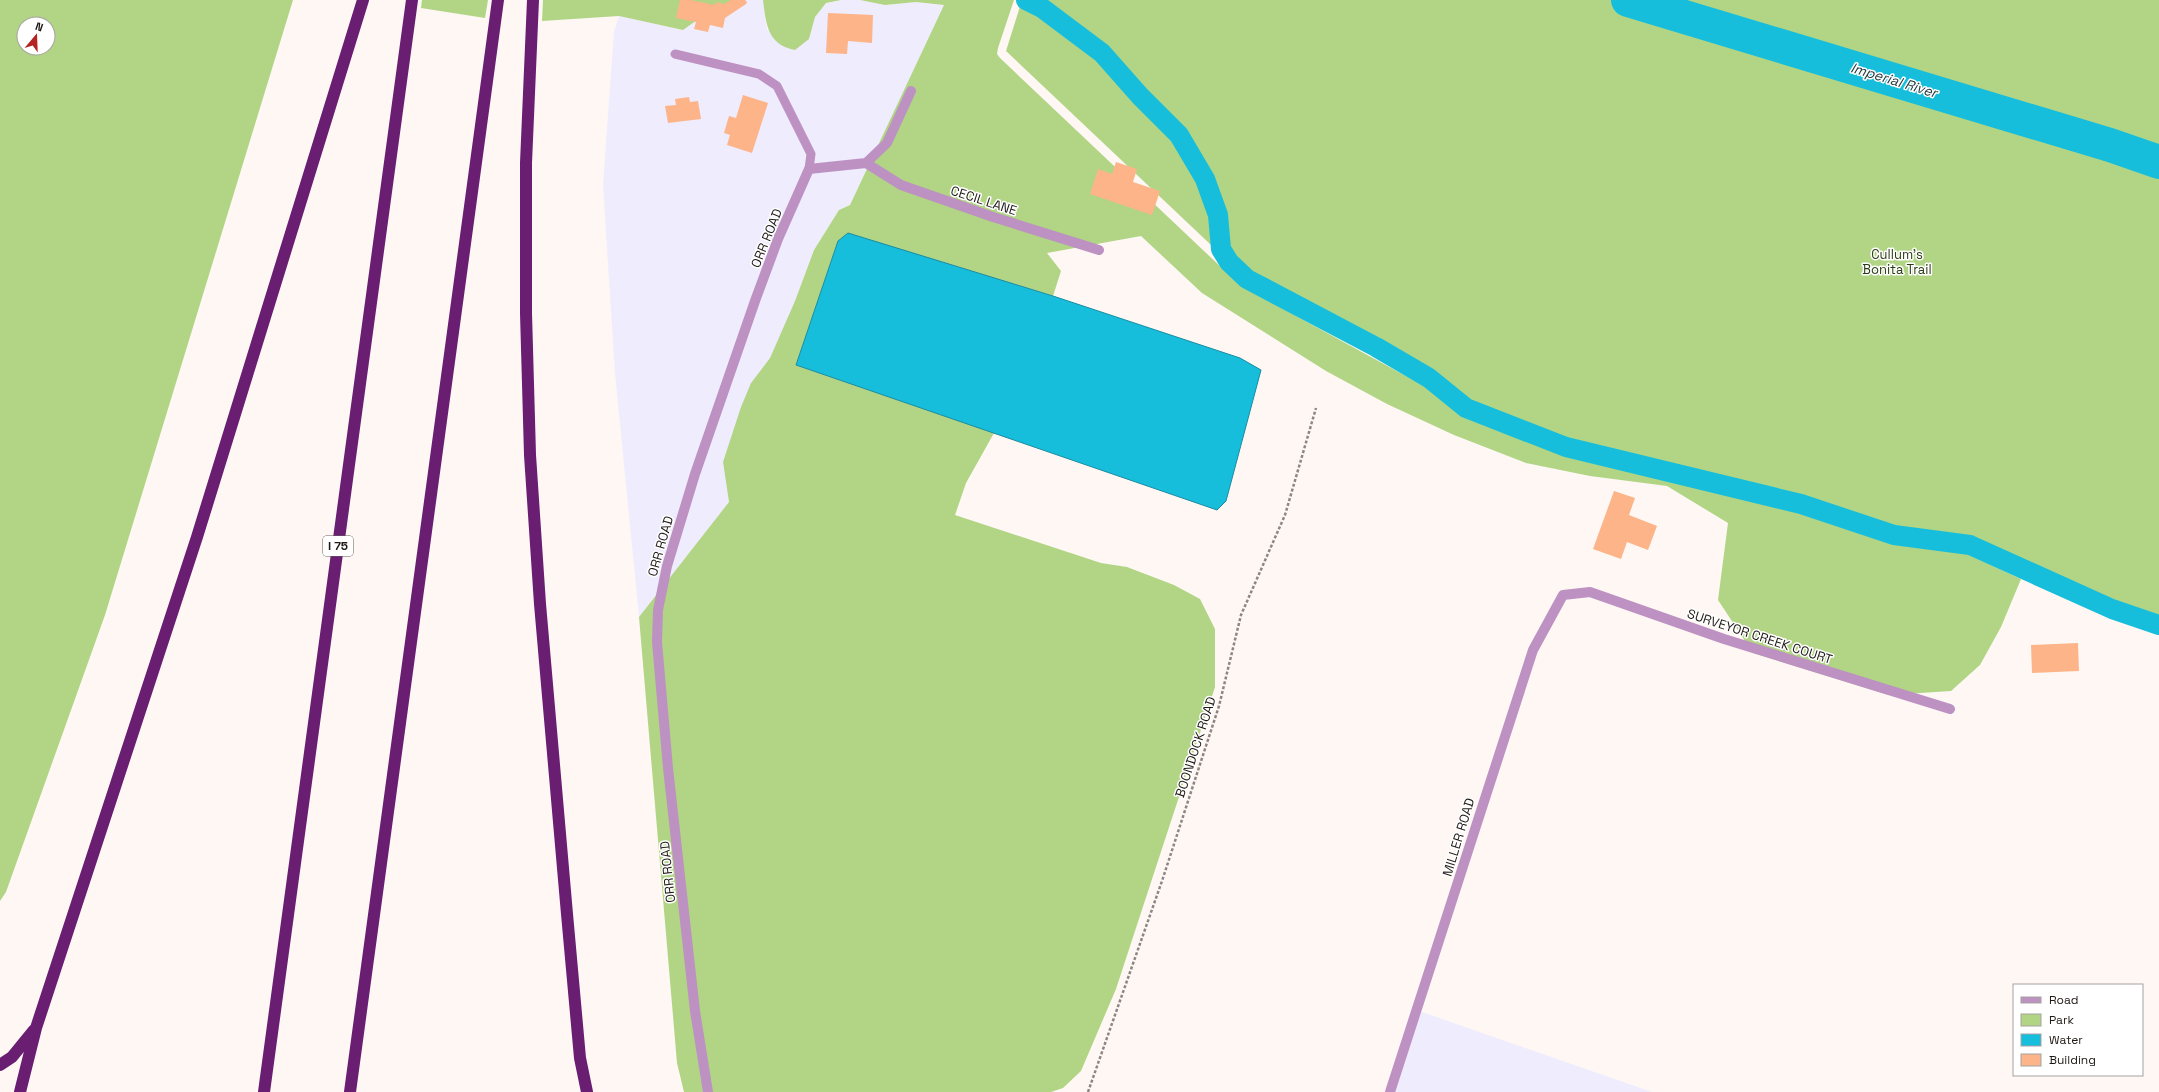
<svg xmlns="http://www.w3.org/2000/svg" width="2159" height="1092" font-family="'Space Grotesk',sans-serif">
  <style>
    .commercial { fill: #efecfe }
    .green { fill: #b1d585; fill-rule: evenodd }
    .water { fill: #16bedc; stroke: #198ca1 }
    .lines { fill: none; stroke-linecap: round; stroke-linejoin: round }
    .canal { stroke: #16bedc; stroke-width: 20 }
    .river { stroke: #16bedc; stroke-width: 34 }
    .building { fill: #fcb488 }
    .path { stroke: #8d8683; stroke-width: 2.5; stroke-dasharray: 3 2; stroke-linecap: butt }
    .service { stroke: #bd91c2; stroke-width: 9 }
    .minor { stroke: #bd91c2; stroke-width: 10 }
    .motorway { stroke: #691e72; stroke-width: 12 }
    .labels { text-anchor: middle; stroke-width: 3; stroke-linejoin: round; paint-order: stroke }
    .shield { fill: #fff; stroke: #625e5c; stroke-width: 1 }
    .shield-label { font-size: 12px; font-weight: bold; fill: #1f1916 }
    .street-label { font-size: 13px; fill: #1f1916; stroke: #fff }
    .park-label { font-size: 13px; fill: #2b3b15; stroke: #fff }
    .water-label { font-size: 14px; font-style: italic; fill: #253d43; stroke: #fff }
  </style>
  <rect width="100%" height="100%" fill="#fef7f3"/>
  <path class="commercial" d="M743 0H763L767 30 809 39 815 17 826 3 841 0H860L885 5 916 2 944 5 850 205 839 210 814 250 795 301 770 358 751 383 723 462 729 502 639 617 615 373 603 185 614 31 619 16 683 30 707 13Z
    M1419 1011 1652 1092H1393Z"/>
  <path class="green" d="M0 0H293L105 615 6 892 0 901ZM24 24H48V48H24Z
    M422 0H488L485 18 421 8Z
    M543 0H743L707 13 683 30 619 16 542 21Z
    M763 0H841L826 3 815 17 809 39 795 50C767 45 766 23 763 0Z
    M860 0H1014L998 48 997 54 1000 58 1241 286 1424 386 1463 417 1564 456 1798 513 1891 544 1967 554 2021 579 2001 627 1980 665 1951 691 1889 695 1753 653 1718 600 1728 523 1667 486 1590 476 1526 463 1454 435 1387 404 1326 371 1202 293 1141 236 1047 253 1061 271 1053 296 848 234 838 241 796 365 994 433 966 483 955 515 1101 563 1127 567 1174 585 1200 599 1215 629V687L1116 989 1081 1071 1063 1088 1051 1092H684L677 1063 639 617 729 502 723 462 741 407 751 383 770 358 795 301 814 250 839 210 850 205 944 5 916 2 885 5Z
    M1022 0H2159V625L2112 609 1970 545 1894 535 1801 504 1566 447 1466 408 1429 378 1247 279 1006 51Z"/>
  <path class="water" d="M848 233 1053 296 1240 358 1261 370 1226 501 1217 510 796 365 838 241Z"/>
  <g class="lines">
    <path class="canal" d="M1026 0 1042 8 1102 53 1140 96 1179 135 1205 179 1218 215 1221 249 1229 262 1247 279 1376 347 1429 378 1466 408 1566 447 1801 504 1894 535 1970 545 2112 609 2159 625"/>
    <path class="river" d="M1628 0 2110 145 2159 162"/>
  </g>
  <path class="building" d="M680 0H691L715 5 716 2 724 4 731 0H745L747 2 746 4 725 18 723 28 710 25 708 32 694 29 696 22 676 18Z
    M828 13 873 15 872 43 848 41 847 54 826 53Z
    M743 95 768 103 752 153 727 145 730 135 724 133 729 116 736 118Z
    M689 97 690 102 698 101 701 119 668 123 665 106 676 105 675 99Z
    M1116 162 1137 169 1133 182 1160 191 1152 215 1090 194 1098 169 1112 174Z
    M1614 491 1635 498 1629 515 1657 526 1648 550 1627 542 1621 559 1593 549Z
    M2078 643 2079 671 2032 673 2031 645Z"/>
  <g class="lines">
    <path class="path" d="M1088 1092 1162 881 1219 706 1241 615 1285 515 1316 408"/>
    <path class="service" d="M675 54 759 74 777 86 811 154 809 169"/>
    <path class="minor" d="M866 163 901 185 993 217 1099 250
      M708 1092 695 1011 668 768 657 642 658 610 667 566 695 474 755 301 778 239 809 169 866 163 887 143 911 91
      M1390 1092 1533 650 1563 595 1590 592 1724 639 1950 709"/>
    <path class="motorway" d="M533 0 526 163V313L530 455 540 604 567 914 580 1058 587 1092
      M0 1065 12 1057 34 1030
      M20 1092 36 1028 197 537 363 0
      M264 1092 412 0
      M350 1092 498 0"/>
  </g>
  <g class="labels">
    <rect class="shield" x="323" y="536" width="30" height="20" rx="3"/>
    <g class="shield-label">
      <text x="338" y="550">I 75</text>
    </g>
    <g class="street-label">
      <text transform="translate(984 200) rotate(18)" y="5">CECIL LANE</text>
      <text transform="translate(766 238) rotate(-68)" y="5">ORR ROAD</text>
      <text transform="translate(660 546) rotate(-74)" y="5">ORR ROAD</text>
      <text transform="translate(1760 636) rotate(18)" y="5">SURVEYOR CREEK COURT</text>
      <text transform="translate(1195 747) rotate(-72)" y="5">BOONDOCK ROAD</text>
      <text transform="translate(1458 837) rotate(-73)" y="5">MILLER ROAD</text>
      <text transform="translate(667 872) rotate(-96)" y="5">ORR ROAD</text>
    </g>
    <g class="park-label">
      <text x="1897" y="259">Cullum's<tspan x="1897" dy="15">Bonita Trail</tspan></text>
    </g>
    <g class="water-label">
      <text transform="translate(1894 80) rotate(17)" y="5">Imperial River</text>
    </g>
  </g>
  <rect x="2013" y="984" width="130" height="92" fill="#ffffff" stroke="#a5a3a2"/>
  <rect x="2021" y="997" width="20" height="6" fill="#bd91c2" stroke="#a5a3a2"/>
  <text x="2049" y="1004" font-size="12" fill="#1f1916">Road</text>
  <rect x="2021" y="1014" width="20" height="12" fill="#b1d585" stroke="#a5a3a2"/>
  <text x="2049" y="1024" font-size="12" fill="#1f1916">Park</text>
  <rect x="2021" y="1034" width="20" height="12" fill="#16bedc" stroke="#a5a3a2"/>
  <text x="2049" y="1044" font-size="12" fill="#1f1916">Water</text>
  <rect x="2021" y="1054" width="20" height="12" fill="#fcb488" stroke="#a5a3a2"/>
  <text x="2049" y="1064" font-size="12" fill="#1f1916">Building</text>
  <g transform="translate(36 36) rotate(19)"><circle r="19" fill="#ffffff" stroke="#a5a3a2"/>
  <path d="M0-3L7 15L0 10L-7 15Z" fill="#b42421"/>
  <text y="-6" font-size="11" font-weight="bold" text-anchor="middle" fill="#1f1916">N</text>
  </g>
</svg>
